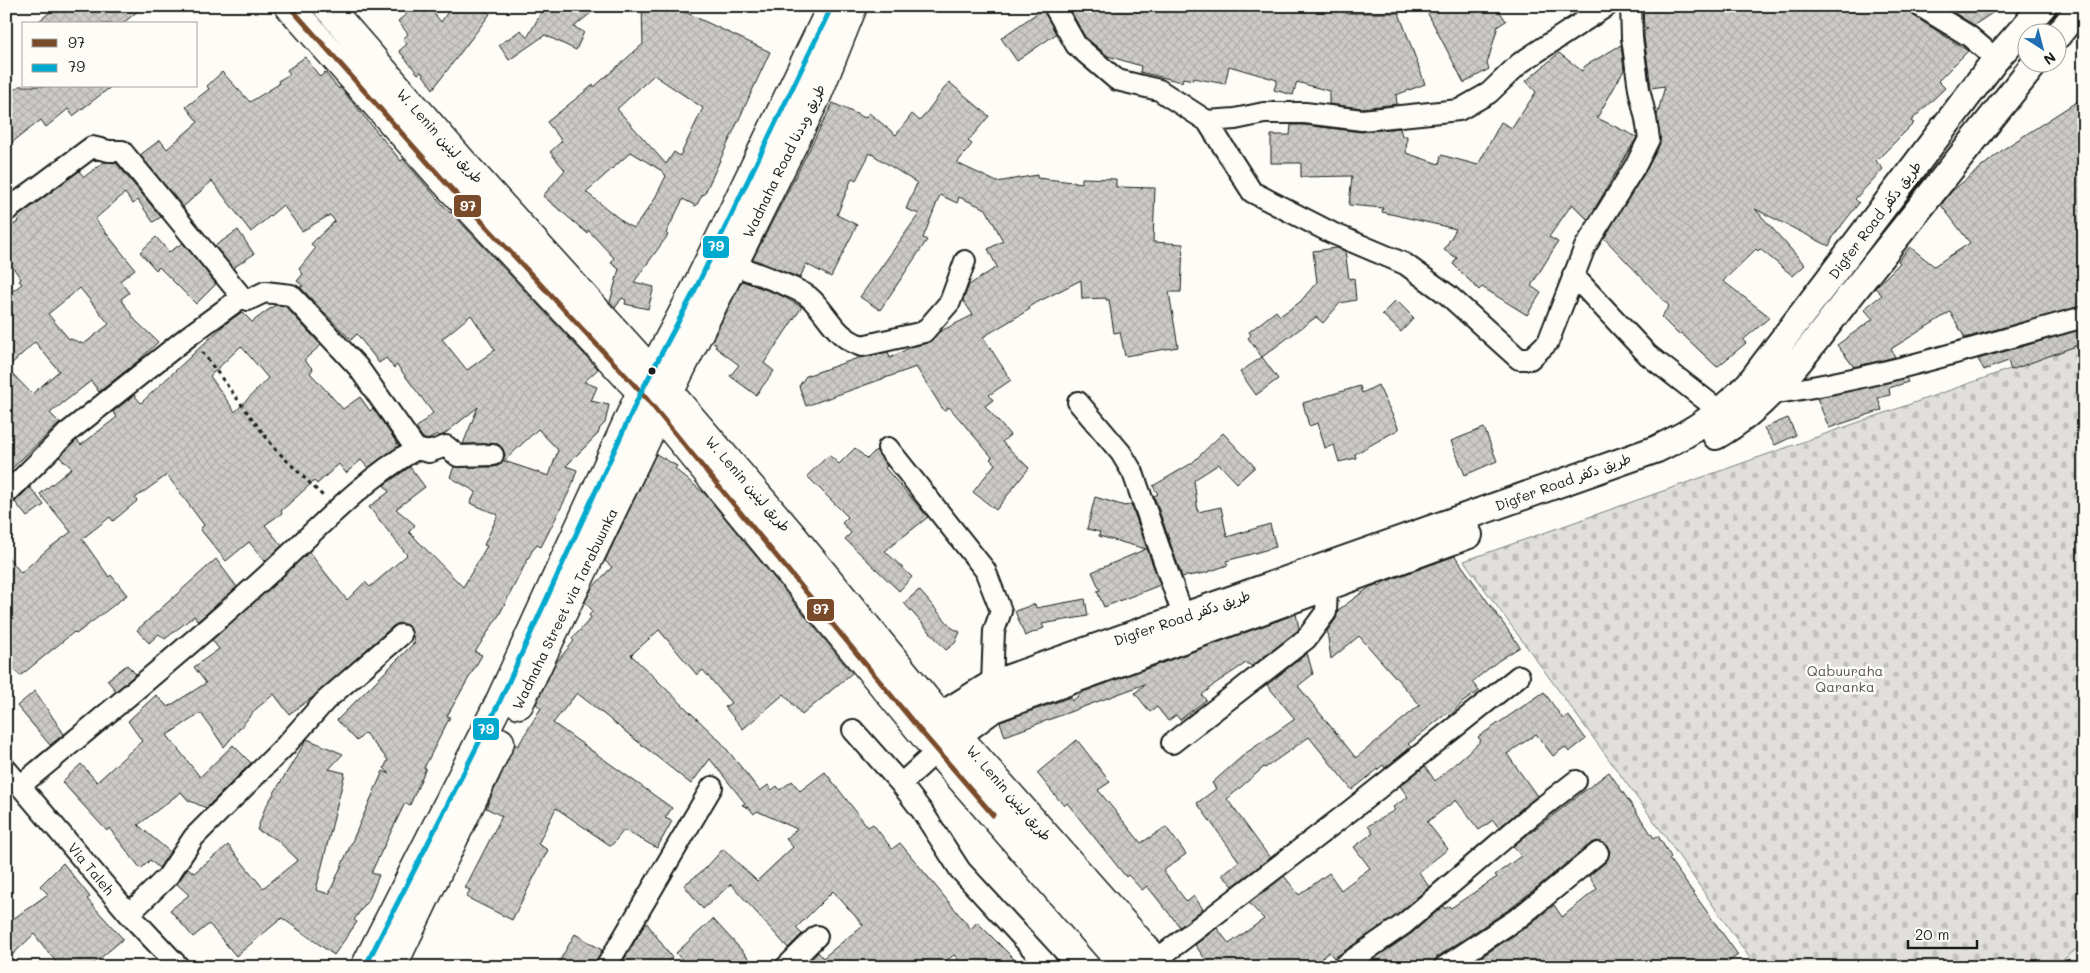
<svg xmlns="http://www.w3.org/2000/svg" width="2090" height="973" font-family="Mali,'Playpen Sans Arabic',sans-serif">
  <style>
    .built { fill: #eeede9 }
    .cemetery { fill: url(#cemetery-stones); stroke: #7e7e7c }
    .building { fill: url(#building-cross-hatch); stroke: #1c1c1c; fill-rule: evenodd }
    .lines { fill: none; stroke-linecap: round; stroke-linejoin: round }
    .minor-casing { stroke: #1c1c1c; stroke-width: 24 }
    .tertiary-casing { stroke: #1c1c1c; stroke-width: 30 }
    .secondary-casing { stroke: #1c1c1c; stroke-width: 31 }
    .path { stroke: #1c1c1c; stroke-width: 3; stroke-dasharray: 4 4; stroke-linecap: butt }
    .minor { stroke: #fdfcf7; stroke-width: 20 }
    .tertiary { stroke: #fdfcf7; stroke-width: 26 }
    .secondary { stroke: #fdfcf7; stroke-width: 28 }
    .bus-1-casing { stroke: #fdfcf7; stroke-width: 9 }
    .bus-2-casing { stroke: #fdfcf7; stroke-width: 9 }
    .bus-1 { stroke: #7a4b2a; stroke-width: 5 }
    .bus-2 { stroke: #00a9ce; stroke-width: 5 }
    .bus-dot { fill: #1c1c1c; stroke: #fdfcf7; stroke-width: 2 }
    .labels { text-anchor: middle; stroke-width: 5; stroke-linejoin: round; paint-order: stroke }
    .street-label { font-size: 14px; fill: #1c1c1c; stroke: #fdfcf7 }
    .park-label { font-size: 14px; fill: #575655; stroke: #fdfcf7 }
    .line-badge { stroke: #fdfcf7; stroke-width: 2 }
    .badge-label { font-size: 14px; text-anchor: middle; font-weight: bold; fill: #fff }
  </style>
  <defs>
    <pattern id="cemetery-stones" width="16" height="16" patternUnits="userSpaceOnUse" patternTransform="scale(1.25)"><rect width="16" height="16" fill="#e0dfdb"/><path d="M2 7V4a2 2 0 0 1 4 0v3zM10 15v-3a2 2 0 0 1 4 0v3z" fill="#c0bfbb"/></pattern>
    <pattern id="building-cross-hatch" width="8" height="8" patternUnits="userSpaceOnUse" patternTransform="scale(1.25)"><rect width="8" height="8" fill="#cccbc8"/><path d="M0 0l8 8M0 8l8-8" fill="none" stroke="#afaeab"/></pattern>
  </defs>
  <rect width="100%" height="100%" fill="#fdfcf7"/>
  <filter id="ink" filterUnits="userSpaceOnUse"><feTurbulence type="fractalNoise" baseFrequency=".02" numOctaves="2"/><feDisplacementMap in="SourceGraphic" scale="10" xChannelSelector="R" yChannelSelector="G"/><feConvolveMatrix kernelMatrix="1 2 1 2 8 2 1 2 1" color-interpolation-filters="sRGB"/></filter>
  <g filter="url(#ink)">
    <path class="built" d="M2084 943V967H2054Z"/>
    <path class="cemetery" d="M2084 343V943L2054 967H1756L1662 832 1464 561Z"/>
    <path class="building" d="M58 6H144L122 24H35Z
      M416 6H428L441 22 452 6H479L490 14 433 89 421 72 418 74 399 51 407 44 403 39 408 34 398 21Z
      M545 6H599L574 27 584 32 576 50 545 35 509 60 499 45 521 30 527 38Z
      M642 6H672L770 52 704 195 703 194 696 206 683 199 666 233 668 235 634 282 654 287 648 309 625 304 626 300 622 298 615 308 610 302 619 269 611 263 614 258 588 230 587 233 543 196 565 170 550 152 562 141 547 122 593 85 594 87 643 44ZM654 75 703 108 680 156 674 152 666 164 617 109ZM631 152 662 171 666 176 653 202 634 228 627 225 586 192Z
      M1068 6H1346V13H1399L1425 84 1396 95 1397 104 1362 108 1329 104V91L1297 82 1293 95 1274 90 1277 80 1229 66 1225 84 1193 78V80L1183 78 1182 82 1140 72 1141 66 1108 56 1085 37Z
      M1424 6H1496L1506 21 1498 26 1487 64 1489 69 1464 83Z
      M1643 6H1908L1914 16 1968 51 1938 81 1945 88 1911 121 1914 123 1876 161 1883 169 1855 199 1859 203 1834 235 1829 246 1755 209 1805 265 1793 276 1760 249 1758 251 1756 249 1723 281 1770 317 1743 340 1746 343 1717 367 1681 333 1679 335 1661 317 1669 306 1604 238 1647 169 1660 144 1657 116 1665 86 1651 88 1644 37V31L1648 29 1644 28Z
      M1943 6H2003L1974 25Z
      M1043 9 1056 34 1017 61 1001 38Z
      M1621 45 1624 70 1597 118 1637 137 1588 220 1572 204 1549 237 1558 242 1531 286 1541 293 1527 315 1482 287 1479 290 1453 264 1457 258 1444 250 1456 229 1382 212 1383 208 1349 205 1352 176 1301 177V163H1271V135H1290L1291 125H1304L1361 132 1400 128 1402 136H1407L1406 153 1439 164 1441 155 1478 165 1501 122 1512 128 1536 92 1526 81 1559 53 1582 71 1585 66Z
      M305 57 320 77 325 72 339 89 340 87 401 161 403 159 450 213 451 212 598 369 584 382 597 387 591 401 609 405 605 423 600 428 598 434 566 466 577 470 571 488 541 547 537 545 532 551 499 615 475 652 482 655 447 716 450 717 424 768H426L410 805 405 803 371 873 379 875 370 897 354 920 357 922 334 955 282 918 236 956 209 924 193 937 170 910 189 895 177 884 188 868 194 873 228 845 263 888 298 860 276 839 257 830 265 808 307 739 343 754 329 769 345 773 316 890 329 894 383 771 390 774 384 768 388 760 365 733 357 741 337 720 415 642 410 627 399 623 393 626 313 697 289 714 274 694 256 709 224 747 201 713 167 735 200 777 233 745 251 763 206 808 188 800 181 792 138 825 170 852 159 868 150 860 141 869 109 828 107 831 62 782 81 764 97 782 142 741 128 721 156 695 168 707 206 683 194 667 219 649 212 640 309 552 347 600 365 582 370 587 407 555 369 507 389 492 384 485 410 467 425 487 396 509 415 525 409 532 463 587 487 546 484 545 498 515 470 503 476 492 450 477 454 467H494L500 465 505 455 503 449 498 444H463L478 407 443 435 438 436 437 434 428 440 423 438 416 428 433 413 397 365 394 368 386 358 379 363 357 334 351 340 300 287 303 286 297 281 303 274 299 269 315 249 311 244 335 221 330 215 302 231 283 205 251 232 212 181 183 207 140 155 160 140 167 149 198 122 186 107 209 89 207 86 222 72 250 102 279 84 278 81 290 74 287 70ZM471 315 495 350 467 370 442 339ZM538 429 558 450 549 476 504 461Z
      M949 82 989 116 968 141 972 144 957 163 997 182 1037 175V178L1082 183V178L1116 179V187L1155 188 1153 242 1183 244 1181 292H1169L1178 347 1125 356 1120 332 1114 333 1109 300H1106V298L1082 299 1081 280 1028 307 1030 309 983 337 1011 380 989 395 993 400 985 406 1010 435 1002 442 1029 468 996 510 973 492 995 464 990 459 992 457 949 407 944 411 916 367 806 406 799 386 806 376 861 357 888 352 890 358 911 347 927 343 939 332 973 315 963 300 969 285 997 267 988 249 1003 241 986 209 959 197 957 203 940 195 923 238 927 240 880 310 860 297 919 214 906 209 917 183 870 153 856 180 852 178 837 215 857 225 831 277 806 264 800 278 753 259 833 103 865 118 869 113 896 135 912 114 920 121Z
      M19 86H112L73 116 68 109 46 127 41 120 6 147V96Z
      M2084 97V305L1965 338 1950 312 1891 349 1895 357 1854 367 1837 345 1873 319 1864 309 1882 295 1875 288 1900 263 1898 261 1910 247 1934 266 1970 243 1941 205 1952 191 2005 148Z
      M104 162 116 163 161 217 153 222 138 200 133 204 125 193 95 219 135 269 120 281 129 293 121 299 135 320 158 342 138 361 99 392 91 381 50 413 60 423 6 474V296L22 284 19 281 21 279 6 257V230L19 221 16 218 79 171 84 177ZM80 288 109 324 84 344 68 338 48 314ZM35 342 59 371 32 394 7 368Z
      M238 230 254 254 233 268 215 246Z
      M156 237 169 252 183 243 216 284 196 304 159 267 156 270 140 252Z
      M1337 248 1345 251 1349 279 1354 278 1356 300 1340 303 1323 323 1316 317 1262 357 1248 338 1251 335 1249 332 1276 311 1280 316 1300 302 1317 282 1313 251Z
      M742 281 780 295 802 307 764 363 774 371 756 395 730 376 739 365 715 347 717 345 712 341Z
      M1396 300 1414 318 1401 332 1382 314Z
      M275 305 285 306 321 345 304 360 313 369 310 373 343 409 360 397 370 411 373 408 399 446 368 468 361 460 346 473 339 464 317 484 314 481 281 511 282 513 265 525 282 546 265 561 249 542 226 561 200 529 204 525 167 475 135 498 137 501 113 521 110 517 82 539 109 577 111 575 127 595 76 634 74 632 20 676 6 659V554L21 573 48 549 71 532 40 494 72 468 59 457 77 440 81 445 117 417 113 412 134 395 141 403 225 324 242 312 252 322ZM241 346 268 378 235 412 210 376Z
      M2084 329V343L2011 370 2008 361 1984 370 1978 359Z
      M1262 357 1278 379 1256 395 1240 372Z
      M1906 378 1908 382 1889 388 1890 395 1878 398 1882 410 1829 428 1817 398Z
      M1378 385 1399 429 1355 454 1356 458 1339 462 1334 445 1325 448 1318 423 1309 426 1303 403 1360 386 1362 393Z
      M1788 418 1796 435 1775 445 1764 428Z
      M1484 428 1497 461 1465 475 1451 441Z
      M1223 433 1255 467 1237 483 1219 464 1194 480 1198 512 1221 507 1227 537 1270 524 1276 547 1226 561 1228 565 1205 573 1182 577 1154 496 1158 494 1153 486 1192 463Z
      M855 448 867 459 876 450 887 466 885 468 928 517 885 551 912 577 899 591 845 539 851 533 842 523 848 517 807 476 829 455 839 464Z
      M656 454 677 466 675 469 705 494 852 673 802 715 784 694 743 729 725 707 731 703 703 670 697 675 659 630 631 655 721 742 760 791 768 785 772 790 777 786 780 790 792 781 800 791 825 772 868 827 873 824 892 849 900 843 971 929 977 922 1022 967H965L954 955 938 967H805L818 952 823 958 863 925 833 891 796 928 802 934 788 948 731 884 703 909 684 885 705 869 723 849 757 881 793 847 786 839 797 829 757 811 754 814 749 808 742 805 745 803 710 759 691 784 577 693 553 723 672 808 665 818 672 821 657 848 624 830 611 846 556 808 538 844 548 850 512 920 466 897 470 890 465 888 502 816 486 808 515 744 518 746 541 708 536 704 555 664 574 641 572 639 591 618 589 615 593 611 585 602 592 588 612 567 605 561Z
      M30 487 44 505 27 517 15 502Z
      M1095 497 1125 506 1131 504 1160 585 1104 607 1097 591 1100 590 1092 572 1146 549 1099 536 1100 532 1087 529Z
      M1455 556 1520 647 1498 661 1472 682 1479 691 1463 702 1450 716 1447 713 1408 744 1411 747 1385 768 1383 765 1352 790 1309 737 1265 768 1264 767 1227 799 1270 858 1233 886 1222 875 1239 861 1197 803 1216 789 1212 783 1246 753 1295 719 1267 685 1307 653 1313 674 1298 686 1356 758 1420 705 1359 636 1331 659 1327 631 1336 619 1338 610 1370 587 1378 584 1379 586 1384 582Z
      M216 559 237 587 198 621 194 616 165 639 159 634 149 643 137 630Z
      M919 590 952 628 960 632 955 643 946 650 904 603Z
      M1085 599 1088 616 1042 624 1044 628 1025 636 1015 611 1035 604 1036 608Z
      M1296 614 1299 628 1297 631 1252 666 1246 663 1216 683 1202 695 1206 700 1180 720 1176 715 1168 721 1157 707 1150 712 1135 693 1145 684 1005 736 1000 722 1071 697 1072 701 1083 692Z
      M127 665 136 674 116 691 107 680Z
      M35 691 64 734 50 745 17 706Z
      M1544 692 1563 719 1568 715 1586 739 1569 752 1565 747 1553 756 1536 734 1507 754 1537 796 1499 828 1493 820 1479 830 1456 800 1427 822 1448 849 1419 872 1429 887 1397 915 1334 958 1329 952 1310 967H1211L1195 945 1217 928 1229 944 1264 919 1249 903 1284 876 1299 895 1329 873 1341 890 1370 868 1354 847 1373 833 1368 826 1395 810 1393 807 1408 797 1400 786 1425 766 1435 781 1481 741 1478 737Z
      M1077 740 1110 782 1098 790 1141 843 1166 827 1186 854 1163 871 1187 902 1194 896 1203 909 1180 927 1147 886 1142 890 1128 875 1126 877 1067 803 1064 806 1037 773Z
      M1609 772 1654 838 1658 836 1671 857 1669 859 1738 955 1722 967H1466L1528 926 1554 905 1562 917 1597 889 1589 876 1606 862 1610 852 1607 845 1597 841 1590 844 1514 906 1437 957 1432 967H1373L1369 962 1411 934 1443 906 1445 909 1449 906 1451 908 1497 877 1495 875 1521 856 1513 846Z
      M63 863 90 897 87 899 123 939 90 967H60L34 934 6 961V924L48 894 40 886Z
      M713 919 757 967H688L676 953Z
      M646 922 672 958 662 967H620Z
      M575 934 602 950 594 967H556Z"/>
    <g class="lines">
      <g class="minor-casing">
        <path id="minor" d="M1054 6 1076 45 1117 80 1159 90 1207 121 1235 119 1264 113H1305L1362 120 1459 110 1489 93 1520 63 1607 6
          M1920 6 1969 36 1996 59
          M1207 121 1252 192 1332 233 1405 264 1448 295 1519 359H1530L1548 342 1585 247 1637 163 1649 139 1646 119 1639 89 1632 38 1631 6
          M6 211 92 147 109 151H122L242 297
          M734 265C749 271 799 288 809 297 828 313 834 337 862 346L924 332 950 302 965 261
          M1573 275 1648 355 1721 412
          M1768 394C1876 380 1980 345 2084 317
          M1078 402 1121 453 1133 473 1184 618
          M888 448 985 570 1001 611 994 631 992 684
          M6 494 67 433 190 335 242 297 248 300 265 292 291 295 358 367 416 449
          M853 730 901 784
          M1172 743 1306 639 1326 612 1327 587
          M937 751 901 784 922 811 960 870 1049 967
          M6 769 129 914 179 967
          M20 786C98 721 177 657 252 589 306 542 354 485 416 449L429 452 446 446 458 456 493 455
          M129 914 168 876 194 837 286 745 325 701 401 635
          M1156 960 1350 811 1519 676
          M606 967 712 787
          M786 967 817 936
          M1342 967 1404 924 1532 815 1576 781
          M1444 967 1521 916 1598 853"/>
      </g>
      <g class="tertiary-casing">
        <path id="tertiary" d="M2058 35 2081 6
          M1716 436C1775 403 1815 339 1856 288 1915 213 1976 138 2036 62
          M921 728 992 684 1657 449C1698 429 1717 416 1749 384L1996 59 2043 6
          M939 749 993 709 1469 535"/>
      </g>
      <g class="secondary-casing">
        <path id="secondary" d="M289 6 445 182 641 392 937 751 1125 967
          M327 6 466 166 651 371 791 534 939 715 1162 967
          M519 704 659 413 816 98 853 6
          M365 967 499 703 641 392 695 290 832 6
          M392 967 500 742"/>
      </g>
      <path class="path" d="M202 352 275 449 323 496"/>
      <use href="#minor" class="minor"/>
      <use href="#tertiary" class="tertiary"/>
      <use href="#secondary" class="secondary"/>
      <g class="bus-1-casing">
        <path id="bus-1" d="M289 6 445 182 641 392 919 729 993 815"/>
      </g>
      <g class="bus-2-casing">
        <path id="bus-2" d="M365 967 499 703 641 392 695 290 832 6"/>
      </g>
      <use href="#bus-1" class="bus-1"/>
      <use href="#bus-2" class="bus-2"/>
    </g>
  </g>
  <circle class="bus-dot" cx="652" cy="371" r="4.5"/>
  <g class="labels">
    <g class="street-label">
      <text transform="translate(440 136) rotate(48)" y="5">W. Lenin طريق لينين</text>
      <text transform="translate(784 161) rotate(-64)" y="5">Wadnaha Road طريق وددنا</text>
      <text transform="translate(1875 220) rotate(-53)" y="5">Digfer Road طريق دكفر</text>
      <text transform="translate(1563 482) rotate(-20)" y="5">Digfer Road طريق دكفر</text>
      <text transform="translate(748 484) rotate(49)" y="5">W. Lenin طريق لينين</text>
      <text transform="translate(565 609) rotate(-64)" y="5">Wadnaha Street via Tarabuunka</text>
      <text transform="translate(1182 618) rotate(-19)" y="5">Digfer Road طريق دكفر</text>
      <text transform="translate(1009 793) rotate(49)" y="5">W. Lenin طريق لينين</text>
      <text transform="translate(91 869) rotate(50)" y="5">Via Taleh</text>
    </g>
    <g class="park-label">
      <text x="1845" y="676">Qabuuraha<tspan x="1845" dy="16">Qaranka</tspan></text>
    </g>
  </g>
  <g class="line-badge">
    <rect x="453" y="194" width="29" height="24" rx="5" fill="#7a4b2a"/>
    <rect x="702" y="235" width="28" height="24" rx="5" fill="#00a9ce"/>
    <rect x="806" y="598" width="29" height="24" rx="5" fill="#7a4b2a"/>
    <rect x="472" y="717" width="28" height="24" rx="5" fill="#00a9ce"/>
  </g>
  <g class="badge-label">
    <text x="468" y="211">97</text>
    <text x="716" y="251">79</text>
    <text x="821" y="614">97</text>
    <text x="486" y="734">79</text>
  </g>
  <rect width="2090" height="973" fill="none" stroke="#fdfcf7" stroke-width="25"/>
  <rect x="12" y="12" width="2065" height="948" fill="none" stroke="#1c1c1c" stroke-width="2" filter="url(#ink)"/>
  <rect x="22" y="22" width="175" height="65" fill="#fdfcf7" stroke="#a3a29f"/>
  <rect x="32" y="39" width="25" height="8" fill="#7a4b2a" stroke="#a3a29f"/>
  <text x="68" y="48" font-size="15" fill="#1c1c1c">97</text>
  <rect x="32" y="64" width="25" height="8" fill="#00a9ce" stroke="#a3a29f"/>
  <text x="68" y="72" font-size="15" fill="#1c1c1c">79</text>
  <g transform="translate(2042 48) rotate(144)"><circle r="24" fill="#fdfcf7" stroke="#a3a29f"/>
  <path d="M0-4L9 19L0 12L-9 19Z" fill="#1f6fb2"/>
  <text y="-8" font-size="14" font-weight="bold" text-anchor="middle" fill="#1c1c1c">N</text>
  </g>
  <path d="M1908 940v8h69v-8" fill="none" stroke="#1c1c1c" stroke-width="2.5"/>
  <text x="1915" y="940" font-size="15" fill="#1c1c1c" stroke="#fdfcf7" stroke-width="4" paint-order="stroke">20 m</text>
</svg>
